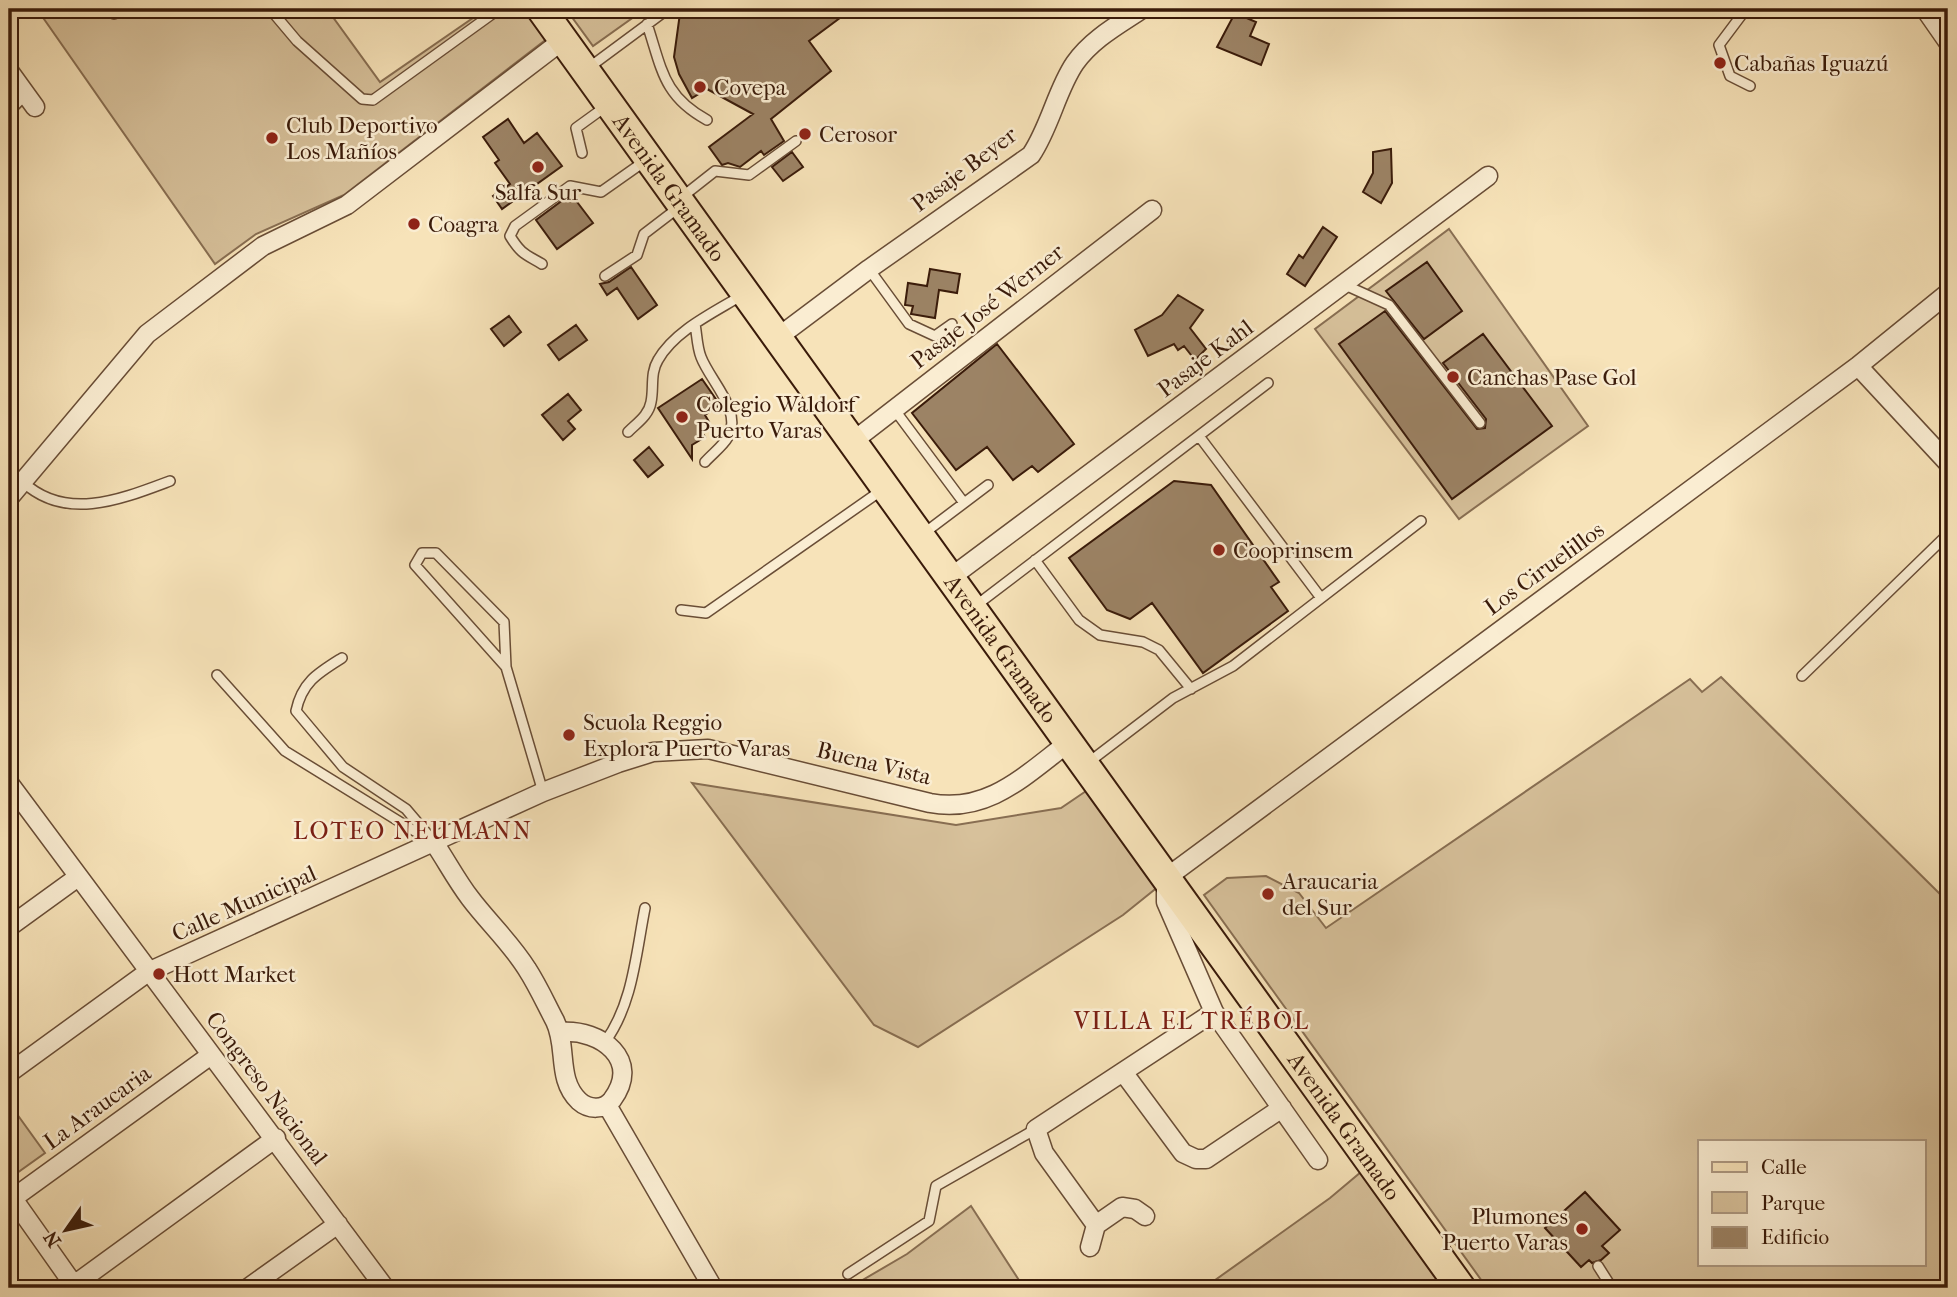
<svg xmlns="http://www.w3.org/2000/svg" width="1957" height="1297" font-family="'IM FELL French Canon',serif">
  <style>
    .green { fill: #d7c19b; stroke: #886e52; stroke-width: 2; fill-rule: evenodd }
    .building { fill: #9c8365; stroke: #3a1b0a; stroke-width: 2 }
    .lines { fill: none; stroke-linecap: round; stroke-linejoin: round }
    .service-casing { stroke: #694d36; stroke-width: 12 }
    .minor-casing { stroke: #694d36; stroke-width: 21 }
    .primary-casing { stroke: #3a1b0a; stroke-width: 32 }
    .service { stroke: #faedd2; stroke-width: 9 }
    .minor { stroke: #faedd2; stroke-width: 18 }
    .primary { stroke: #f7e3b9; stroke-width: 28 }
    .poi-dot { fill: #8f2418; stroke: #faedd2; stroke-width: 2.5 }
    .labels { text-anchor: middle; stroke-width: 5; stroke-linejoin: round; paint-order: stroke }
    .poi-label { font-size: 23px; fill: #3a1b0a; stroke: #faedd2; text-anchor: start }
    .street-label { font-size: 23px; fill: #3a1b0a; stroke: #faedd2 }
    .neighbourhood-label { font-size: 24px; letter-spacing: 2px; fill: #7a1f14; stroke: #faedd2 }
  </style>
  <rect width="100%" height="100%" fill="#f7e3b9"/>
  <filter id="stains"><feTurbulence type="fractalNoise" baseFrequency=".00286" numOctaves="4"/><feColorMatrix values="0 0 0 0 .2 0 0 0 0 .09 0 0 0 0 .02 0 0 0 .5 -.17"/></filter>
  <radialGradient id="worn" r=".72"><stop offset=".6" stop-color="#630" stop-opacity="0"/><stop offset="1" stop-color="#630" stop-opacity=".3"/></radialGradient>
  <path class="green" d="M37 9H327L380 82 486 9H526L548 38 344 195 256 234 215 264Z
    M566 9H645L593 46Z
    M1449 229 1588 426 1459 519 1315 329Z
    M1721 677 1948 902V1288H1487L1204 895 1227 878 1266 876 1299 893 1326 928 1690 679 1702 692ZM1700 1141H1924V1264H1700Z
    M692 783 956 825 1061 808 1089 789 1159 886 1123 915 918 1047 874 1025Z
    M9 1103 45 1153 10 1178 9 1176Z
    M1361 1172 1447 1288H1204L1330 1198Z
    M971 1206 1024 1288H849L907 1254Z"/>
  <path class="building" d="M686 9H852L809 41 831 71 771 119 784 141 764 155 761 151 740 167 728 163 722 165 709 147 753 114 707 89 692 98 679 74 674 57 680 13Z
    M1235 13 1256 22 1250 36 1269 44 1261 65 1217 47Z
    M508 119 524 143 537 133 562 166 502 209 493 196 510 184 495 163 499 160 483 137Z
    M1391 149 1392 183 1381 203 1363 192 1373 173V152Z
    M792 152 803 167 783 181 772 167Z
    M571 194 593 223 557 249 536 220Z
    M1323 227 1337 237 1305 286 1287 274 1299 255 1303 258Z
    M1427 262 1462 311 1424 339 1386 291Z
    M631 267 657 305 638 319 617 288 607 295 600 284 609 282Z
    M930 269 960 274 957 293 939 290 935 318 911 314 913 306 905 305 908 283 927 286Z
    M1178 295 1203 310 1190 328 1206 349 1195 360 1184 346 1178 350 1174 344 1148 356 1135 330 1162 315Z
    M1385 311 1477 429 1485 428 1486 419 1443 363 1483 334 1552 426 1452 499 1339 344Z
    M509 316 521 332 504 346 491 329Z
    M576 325 587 340 559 360 548 345Z
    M997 344 1074 444 1038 472 1032 466 1013 480 987 447 956 470 912 413Z
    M702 379 720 405 705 415 709 422 699 428 705 437 692 445V459L658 408Z
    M568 394 581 410 568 421 575 429 563 440 542 415Z
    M649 447 663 465 648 477 634 460Z
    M1174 481 1211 485 1279 582 1271 587 1288 611 1203 673 1152 603 1130 619 1107 610 1069 558Z
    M1585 1192 1620 1230 1602 1246 1609 1253 1601 1260 1592 1263 1589 1260 1581 1267 1545 1228Z"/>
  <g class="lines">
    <g class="service-casing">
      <path id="service" d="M270 9 297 41 362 99 373 100 499 9
        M1746 9 1719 45 1730 76 1750 86
        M114 14 126 9
        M647 24C662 69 663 96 707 120
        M587 69 668 9
        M582 153 576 128 605 107
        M682 197 715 171 749 175 796 141
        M542 264C525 254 521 254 510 236L515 226 570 186 601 192 645 161
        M869 269 909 324 935 336 952 324
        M605 276 637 255 644 234 678 208
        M1345 285 1389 305 1480 423
        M695 324C697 335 697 347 701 357 710 381 743 411 728 437 723 446 712 454 705 462
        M894 409 964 503
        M628 432C637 423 649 415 651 402 654 388 650 373 658 360 675 330 715 312 744 294
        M1199 436 1321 598
        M23 482C66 522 122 499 170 481
        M923 534 988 485
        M1035 560 1079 620 1100 635 1143 642 1159 650 1191 689
        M974 607 1268 383
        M681 610 706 613 882 490
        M342 658C318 673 302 682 296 711L343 767 406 809 429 836
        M506 667 415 565 422 553H436L504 622 506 667 543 792
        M217 675 285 751 434 843
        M1802 676 1948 534
        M1089 762 1173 698 1233 666 1421 521
        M605 1042C633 1004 636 953 645 908
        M1598 1266 1612 1288
        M848 1274 929 1221 936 1186 1036 1129"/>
    </g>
    <g class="minor-casing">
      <path id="minor" d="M1925 9 1948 42
        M9 71 35 107
        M9 105 23 91
        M777 338 869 269 1031 155C1050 127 1057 89 1075 63 1092 39 1118 25 1142 9
        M1858 366 1948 463
        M852 442 1152 210
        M9 498 147 334 263 246 347 205 563 40
        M950 578 1488 176
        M9 783 385 1288
        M435 844C447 862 457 881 470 898 488 922 511 943 527 969 538 986 546 1004 555 1021 568 1047 556 1079 579 1101 589 1110 604 1110 612 1100 642 1060 601 1029 561 1032
        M9 927 78 877
        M1123 1072 1183 1153 1196 1159H1206L1282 1108
        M9 1073 148 972 543 792 618 763 653 752 708 749 930 803C988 814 1025 775 1068 743
        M607 1105 713 1288
        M1318 1160 1214 1012 1166 902V878L1858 366 1948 293
        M9 1193 76 1288
        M12 1199 211 1055
        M1096 1225 1044 1153 1036 1129 1214 1012
        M1090 1247 1096 1225 1122 1207 1135 1209 1145 1216
        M74 1285 276 1138
        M248 1288 338 1224"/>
    </g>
    <g class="primary-casing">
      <g id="primary">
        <path id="s1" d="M541 9 1461 1288"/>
      </g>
    </g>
    <use href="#service" class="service"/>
    <use href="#minor" class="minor"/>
    <use href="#primary" class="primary"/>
  </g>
  <g class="poi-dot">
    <circle cx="1720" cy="63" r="7"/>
    <circle cx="700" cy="87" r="7"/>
    <circle cx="805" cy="134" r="7"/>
    <circle cx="272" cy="138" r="7"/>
    <circle cx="538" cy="167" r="7"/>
    <circle cx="414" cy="224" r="7"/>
    <circle cx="1453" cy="377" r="7"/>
    <circle cx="682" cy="417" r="7"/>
    <circle cx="1219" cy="550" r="7"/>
    <circle cx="569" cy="735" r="7"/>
    <circle cx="1268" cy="894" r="7"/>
    <circle cx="159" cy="974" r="7"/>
    <circle cx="1582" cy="1229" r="7"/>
  </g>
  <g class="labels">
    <g class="poi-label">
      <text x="1734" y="71">Cabañas Iguazú</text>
      <text x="714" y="95">Covepa</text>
      <text x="286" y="133">Club Deportivo<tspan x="286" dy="26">Los Mañíos</tspan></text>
      <text x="819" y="142">Cerosor</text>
      <text x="538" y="200" text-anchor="middle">Salfa Sur</text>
      <text x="428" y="232">Coagra</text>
      <text x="1467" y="385">Canchas Pase Gol</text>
      <text x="696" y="412">Colegio Waldorf<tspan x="696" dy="26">Puerto Varas</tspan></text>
      <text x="1233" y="558">Cooprinsem</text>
      <text x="583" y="730">Scuola Reggio<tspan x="583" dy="26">Explora Puerto Varas</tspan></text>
      <text x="1282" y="889">Araucaria<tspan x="1282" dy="26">del Sur</tspan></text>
      <text x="173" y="982">Hott Market</text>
      <text x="1568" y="1224" text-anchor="end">Plumones<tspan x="1568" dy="26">Puerto Varas</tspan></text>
    </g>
    <g class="street-label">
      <text transform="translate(964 169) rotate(-37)" y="8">Pasaje Beyer</text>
      <text dy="8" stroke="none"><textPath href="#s1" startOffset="220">Avenida Gramado</textPath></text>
      <text transform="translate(987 306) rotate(-38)" y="8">Pasaje José Werner</text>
      <text transform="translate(1205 358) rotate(-37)" y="8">Pasaje Kahl</text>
      <text transform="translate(1544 568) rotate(-36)" y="8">Los Ciruelillos</text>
      <text dy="8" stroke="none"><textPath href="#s1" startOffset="788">Avenida Gramado</textPath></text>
      <text transform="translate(874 763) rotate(14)" y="8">Buena Vista</text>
      <text transform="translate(244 903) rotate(-24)" y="8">Calle Municipal</text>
      <text transform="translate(267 1088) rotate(53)" y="8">Congreso Nacional</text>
      <text transform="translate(97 1107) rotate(-36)" y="8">La Araucaria</text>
      <text dy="8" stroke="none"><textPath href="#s1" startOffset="1376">Avenida Gramado</textPath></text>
    </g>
    <g class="neighbourhood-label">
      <text x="413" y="839">LOTEO NEUMANN</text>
      <text x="1192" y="1029">VILLA EL TRÉBOL</text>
    </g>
  </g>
  <rect width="1957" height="1297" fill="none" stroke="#f7e3b9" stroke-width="35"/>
  <rect x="10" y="10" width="1936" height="1276" fill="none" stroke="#3a1b0a" stroke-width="3.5"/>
  <rect x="18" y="18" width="1922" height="1262" fill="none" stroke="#3a1b0a" stroke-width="2"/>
  <rect x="1698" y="1140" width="228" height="126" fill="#faedd2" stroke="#ad9982" stroke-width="2"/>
  <rect x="1712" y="1162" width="35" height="10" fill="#f7e3b9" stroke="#ad9982" stroke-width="2"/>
  <text x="1761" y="1174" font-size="21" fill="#3a1b0a">Calle</text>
  <rect x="1712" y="1192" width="35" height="21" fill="#d7c19b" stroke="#ad9982" stroke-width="2"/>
  <text x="1761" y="1210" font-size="21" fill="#3a1b0a">Parque</text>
  <rect x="1712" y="1227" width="35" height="21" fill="#9c8365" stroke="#ad9982" stroke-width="2"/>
  <text x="1761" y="1244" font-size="21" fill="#3a1b0a">Edificio</text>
  <g transform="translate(66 1230) rotate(236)" stroke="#faedd2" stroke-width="5" paint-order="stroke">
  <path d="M0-5L12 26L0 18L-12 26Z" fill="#3a1b0a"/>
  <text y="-10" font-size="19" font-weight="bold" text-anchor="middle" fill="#3a1b0a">N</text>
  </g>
  <rect width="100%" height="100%" filter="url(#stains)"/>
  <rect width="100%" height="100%" fill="url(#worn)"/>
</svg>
